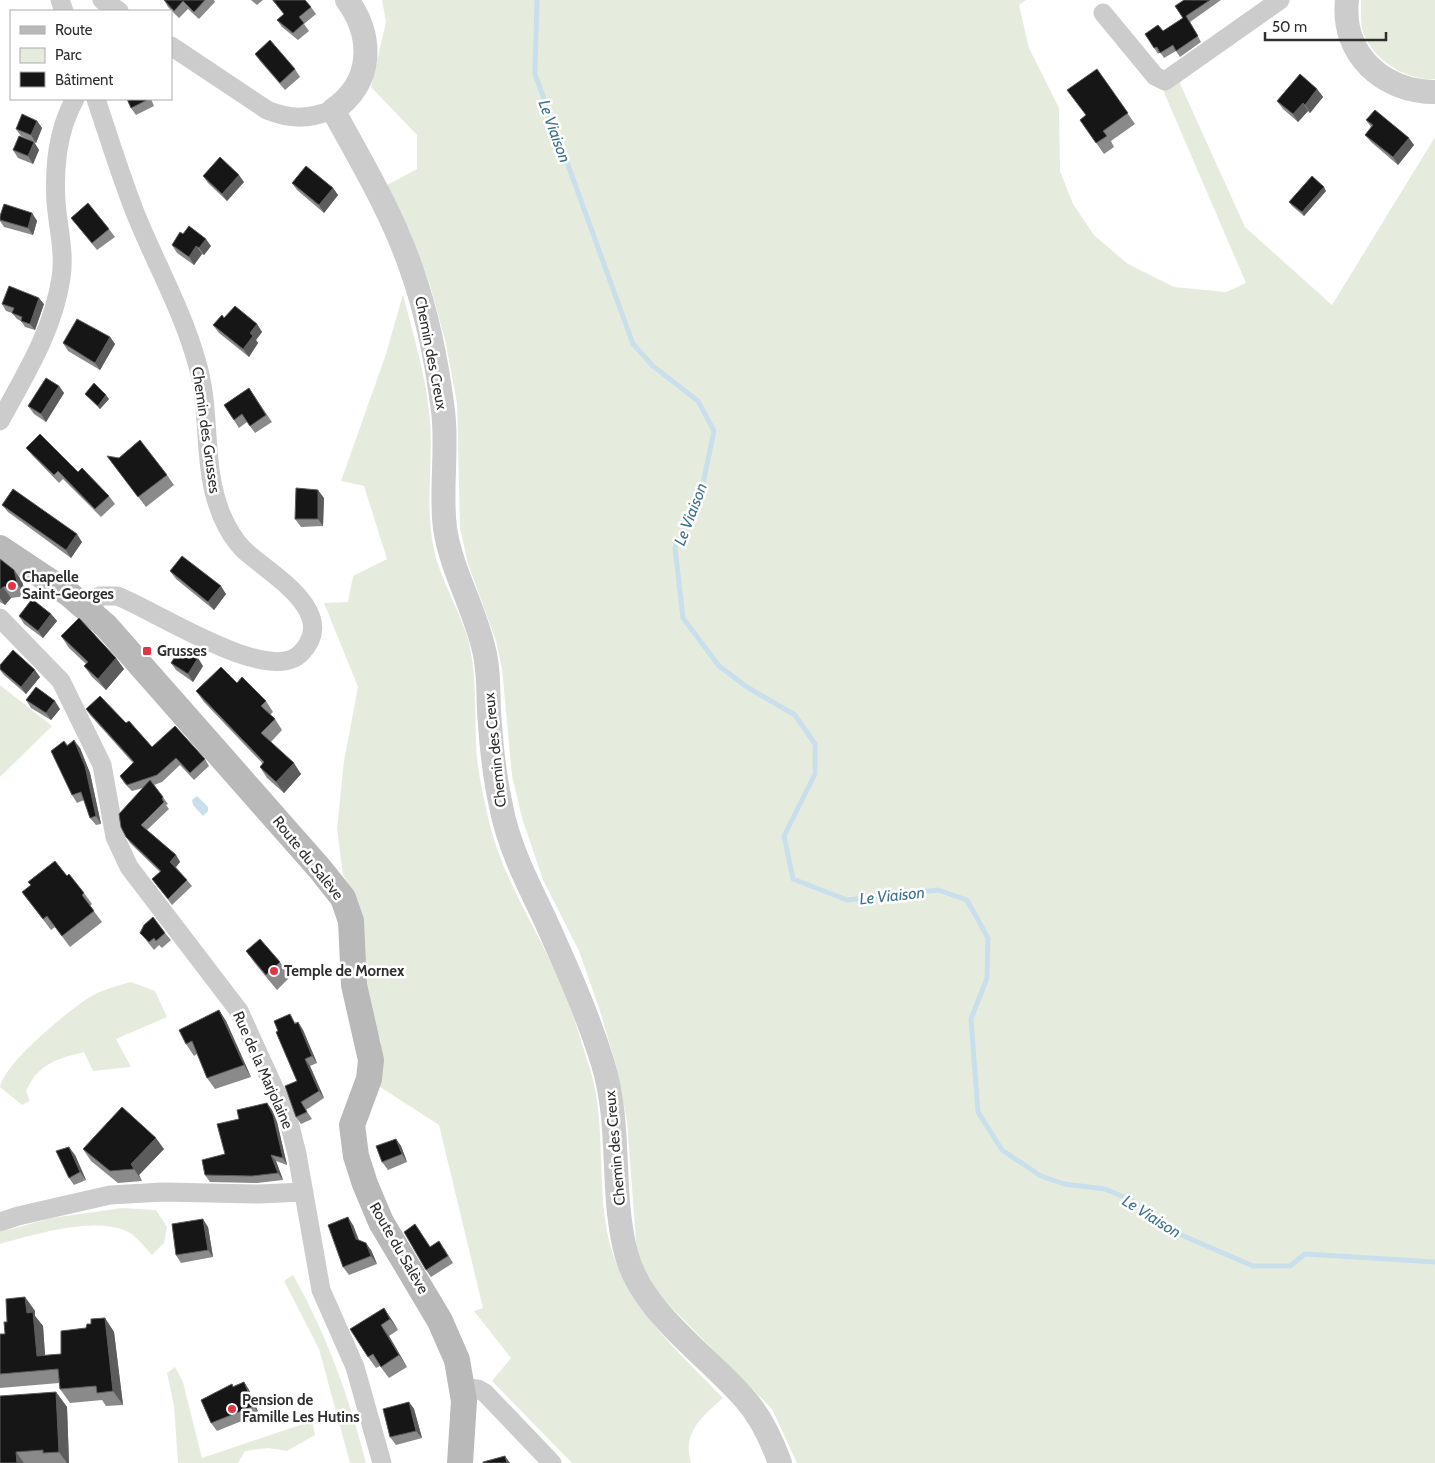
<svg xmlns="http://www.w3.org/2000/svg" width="1435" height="1463" font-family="Cabin,sans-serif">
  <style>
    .green { fill: #e6ecdd }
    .water { fill: #cadfec }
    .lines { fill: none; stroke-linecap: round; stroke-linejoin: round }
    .stream { stroke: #cadfec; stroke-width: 5 }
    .minor { stroke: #ccc; stroke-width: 19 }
    .tertiary { stroke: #ccc; stroke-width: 24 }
    .secondary { stroke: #b9b9b9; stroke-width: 26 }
    .wall { fill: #8a8a8a }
    .shaded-wall { fill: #5c5c5c }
    .building { fill: #161616; stroke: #5c5c5c }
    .poi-dot { fill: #e33445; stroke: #fff; stroke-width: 2 }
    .labels { text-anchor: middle; stroke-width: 5; stroke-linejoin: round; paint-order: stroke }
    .street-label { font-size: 15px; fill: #2f2f2f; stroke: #fff }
    .poi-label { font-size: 15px; font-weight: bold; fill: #2f2f2f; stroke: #fff; text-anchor: start }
    .water-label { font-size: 16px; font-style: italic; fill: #3e7291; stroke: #fff }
  </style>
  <rect width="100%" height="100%" fill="#fff"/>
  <path class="green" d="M382 0H1026L1019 5 1029 48 1059 108 1060 171 1073 204 1094 235 1128 264 1174 287 1226 292 1246 283 1163 90 1178 79 1245 227 1332 305 1435 137V1463H797L772 1409 667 1303 646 1277 637 1255 627 1121 616 1065 599 1008 579 951 543 880 522 818 512 776 502 669 496 641 468 564 460 528 457 403 445 340 430 285 410 232 387 185 417 169V135L371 87 386 22Z
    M1361 0H1435V79C1406 81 1373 60 1363 32 1360 22 1361 10 1361 0Z
    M403 294C413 335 427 378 430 421 433 460 426 499 432 539 437 575 458 605 468 639 478 677 474 718 477 757 479 778 484 800 489 821 503 881 539 932 563 988 574 1015 582 1044 591 1072 605 1122 598 1174 606 1225 617 1299 674 1347 723 1398 702 1417 682 1432 691 1463H572L492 1381 511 1358 474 1311 483 1308 439 1125 380 1087 381 1042 367 1003 358 901 343 875 337 829 344 761 358 687 324 603 348 602 353 576 387 559 364 486 341 481 386 354Z
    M0 685 52 726 0 777Z
    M131 982 155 991 167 1017 116 1039 131 1067 93 1071 84 1052C57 1059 39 1063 26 1091L30 1101 22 1105 0 1087C5 1062 66 1013 88 998 101 990 116 986 131 982Z
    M122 1208 156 1210 167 1227 164 1243 152 1255C146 1249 140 1241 133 1235 104 1213 32 1235 0 1244V1232L52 1218Z
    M293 1275C327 1335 349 1397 366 1463H350L319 1349 284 1281Z
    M175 1367 183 1382 202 1458 312 1421 315 1435 287 1451 268 1448 245 1451 238 1463H178L174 1406 167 1373Z"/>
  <path class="water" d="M197 796 208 807V811L203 816 193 805 192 800Z"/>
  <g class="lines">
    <path class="stream" d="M537 0 535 74 633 344 653 366 698 401 714 431 701 493 675 548 683 618 719 666 747 687 795 715 815 744V774L784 836 793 879 847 900 938 890 967 900 988 938 987 978 971 1019 978 1112 1002 1150 1041 1176 1064 1184 1105 1189 1131 1200 1179 1234 1253 1266H1290L1305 1254 1435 1262"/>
    <path class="minor" d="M60 0 64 11
      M102 0 119 11
      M1103 13 1155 76 1165 81 1280 0
      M171 46 267 110C291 120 309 119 333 110
      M0 421C25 375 53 331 61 278 65 252 58 228 56 202 54 168 58 129 75 99
      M88 610 100 596H117C153 609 269 687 301 653 340 612 270 574 244 550 235 541 227 528 222 516 201 467 212 413 197 363 183 312 156 264 136 215 121 177 109 138 96 99
      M0 618 61 681 102 765 115 837 129 867 239 1011 270 1079 288 1118 297 1154 321 1290 355 1367 382 1463
      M0 1222 18 1216 110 1195 163 1192 259 1194 304 1192
      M463 1388 478 1389 485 1393 552 1463"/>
    <path class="tertiary" d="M347 0C374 37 373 83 333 110 361 161 392 213 411 268 427 313 437 362 443 411 448 449 440 489 445 528 451 569 473 605 483 646 489 667 488 689 489 711 491 743 494 775 501 806 508 844 526 880 543 915 565 964 587 1012 603 1064 622 1126 610 1191 626 1253 641 1312 706 1354 745 1399 760 1416 772 1441 780 1463
      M1347 0C1341 54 1383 92 1435 92"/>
    <path class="secondary" d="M0 548 69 594 106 626 320 869 343 898 351 921 354 985 371 1060 369 1079 352 1125 356 1156 365 1184 381 1222 440 1321 457 1360 464 1401 460 1463"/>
  </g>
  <path class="wall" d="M164 0H214L215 2 199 19 188 9 179 18 168 7Z
    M251 0H263L257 5Z
    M272 0 311 7 316 14 304 24 309 31 298 40 282 27 277 20 284 14Z
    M1184 0H1221L1190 22 1201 42 1180 57 1176 51 1164 58 1160 52 1158 54 1145 34 1163 31 1183 18Z
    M255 54 295 69 300 77 285 90 260 61Z
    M1097 69 1135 124 1111 141 1114 147 1104 154 1080 120 1086 116Z
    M1317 89 1323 97 1310 113 1308 111 1298 122 1283 109 1277 101Z
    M127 99H151L154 106 136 115 131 108Z
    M1366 120 1414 145 1398 165 1371 142 1365 135 1371 127Z
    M37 121 42 128 36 143 21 136 16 129Z
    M34 142 39 150 33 164 18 158 13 150Z
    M203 176 244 182 227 201 208 183Z
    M292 183 333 188 338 195 324 213 297 190Z
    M1326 191 1304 216 1292 206 1289 202Z
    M32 213 37 221 33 235 4 227 0 221V220Z
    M71 218 109 229 115 237 97 250Z
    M183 234 211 246 204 255 202 254 194 265 177 253 172 245Z
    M2 304H44L35 330 25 327 21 321 17 319 12 313 6 311Z
    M224 318 257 324 262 332 256 340 258 343 249 357 219 333 213 325Z
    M110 337 115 344 100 370 68 351 63 343Z
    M59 386 64 393 46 422 34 414 28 406Z
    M249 388 272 422 255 433 247 422 239 428 224 405Z
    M85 394 109 399 100 409Z
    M26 448 78 472 109 496 115 504 101 517 63 479 59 483 32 455Z
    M107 456 167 475 174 485 146 507Z
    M324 498 323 526 301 527 295 519Z
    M2 505 82 542 71 558 8 512Z
    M0 559 14 570 22 581 26 596 11 598 5 605 0 602Z
    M170 571 226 594 214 610 176 579Z
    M51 614 57 621 43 638 24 624 19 616Z
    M61 636 116 658 124 669 106 690 92 677 84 666 86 664 69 648Z
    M171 663 203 666 193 682 176 670Z
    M0 665 40 677 26 694 4 675 0 670Z
    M237 683 266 701 273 712 270 715 275 719 282 730 271 742 301 774 284 793 267 778 260 767 263 764 204 702 196 691Z
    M26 700 60 709 51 720 31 708Z
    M86 709 126 723 152 747 205 759 209 766 194 780 180 765 162 782 154 785 168 804 166 805 169 809 147 830 176 855 180 862 176 867 187 880 192 886 172 905 157 885 160 872 130 843 126 837 143 788 132 791 124 783 120 776 133 763 90 715Z
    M64 741 68 745 80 748 90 773 101 824 96 825 90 818 84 800 77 803 72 795Z
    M67 876 84 893 92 904 90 906 102 922 70 947 55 927 51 930 22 892Z
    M140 933H165L171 940 162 948 159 945 154 950 146 940Z
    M246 951 280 962 290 977 277 990 257 966Z
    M219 1010 226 1021 251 1077 215 1089 207 1078 197 1054 194 1056 186 1044Z
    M295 1021 296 1023 298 1022 303 1030 317 1063 310 1066 324 1098 306 1110 312 1119 301 1124 296 1117 297 1081Z
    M267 1103 272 1110 277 1122 287 1165 276 1161 283 1180 257 1183 210 1182 205 1175 225 1154 239 1119Z
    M396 1139 401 1146 407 1162 388 1170 382 1162Z
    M83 1149H164L139 1175 142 1181 118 1183 91 1161Z
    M75 1155 86 1180 74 1185 69 1178Z
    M353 1225 359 1240 371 1250 377 1264 349 1275 343 1267Z
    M208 1227 213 1257 181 1263 176 1255Z
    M430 1247 444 1248 453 1263 431 1277 426 1270Z
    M25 1297 35 1311V1316L43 1326 45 1355 61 1354 91 1324 105 1318 114 1332 123 1405 106 1406 102 1400 70 1403 60 1389 59 1383 0 1388V1334H5L7 1322Z
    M384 1308 398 1330 389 1336 407 1367 389 1378 380 1366 376 1368 368 1357Z
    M244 1382 249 1390 259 1414 217 1431 211 1423 232 1384 233 1386Z
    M56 1392 67 1407 69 1463H0Z
    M409 1402 414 1409 422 1438 396 1445 390 1437Z"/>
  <path class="shaded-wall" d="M1317 89 1323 97 1310 113 1305 105Z
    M1303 103 1308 111 1298 122 1293 114Z
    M37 121 42 128 36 143 31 135Z
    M1409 138 1414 145 1398 165 1393 157Z
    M34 142 39 150 33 164 28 156Z
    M239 175 244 182 227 201 222 194Z
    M1324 187 1326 191 1304 216 1302 212Z
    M333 188 338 195 324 213 319 205Z
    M32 213 37 221 33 235 28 228Z
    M206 239 211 246 204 255 199 248Z
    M196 246 202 254 194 265 189 257Z
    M39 298 44 304 35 330 30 324Z
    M257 324 262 332 256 340 258 343 249 357 243 349 250 333Z
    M110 337 115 344 100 370 95 363Z
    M59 386 64 393 46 422 41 414Z
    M106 395 109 399 100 409 98 406Z
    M318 490 324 498 323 526 318 519Z
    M77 534 82 542 71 558 66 550Z
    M14 570 22 581 26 596 18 585Z
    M221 586 226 594 214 610 208 602Z
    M3 587 11 598 5 605 0 598V590Z
    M51 614 57 621 43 638 38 631Z
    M116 658 124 669 106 690 98 679Z
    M198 658 203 666 193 682 188 674Z
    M35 670 40 677 26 694 21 687Z
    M55 701 60 709 51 720 46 713Z
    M74 740 80 748 90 773 101 824 96 816Z
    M294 763 301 774 284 793 276 782Z
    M176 855 180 862 175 868 170 862Z
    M219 1010 226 1021 251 1077 244 1065Z
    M298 1022 303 1030 317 1063 312 1056Z
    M305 1059 310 1066 324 1098 319 1091Z
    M267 1103 272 1110 277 1122 287 1165 283 1158Z
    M156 1138 164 1149 139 1175 142 1181 134 1169 131 1164Z
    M396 1139 401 1146 407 1162 402 1154Z
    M69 1147 75 1155 86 1180 80 1172Z
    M271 1155 276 1161 283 1180 278 1173Z
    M348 1217 353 1225 361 1246 356 1239Z
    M203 1219 208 1227 213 1257 208 1250Z
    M366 1243 371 1250 377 1264 371 1256Z
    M25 1297 35 1311V1316L43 1326 46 1369 37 1356 27 1313Z
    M384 1308 392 1320 398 1330 390 1319Z
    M105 1318 114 1332 123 1405 113 1391Z
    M381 1325 389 1336 407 1367 399 1355Z
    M244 1382 249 1390 259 1414 254 1406Z
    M56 1392 67 1407 69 1463H67L59 1452Z
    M409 1402 414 1409 422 1438 416 1431Z
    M16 1452 24 1463H17Z
    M505 1456 510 1463H507Z"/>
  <path class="building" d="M164 0H205L194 12 183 1 174 11Z
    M273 0H305L311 7 299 17 304 23 293 33 277 20 284 14Z
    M1184 0H1210L1186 16 1198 36 1176 51 1173 45 1160 53 1157 47 1154 48 1145 34 1158 25 1163 31 1183 18 1175 6Z
    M270 40 295 69 280 83 255 54Z
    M1097 69 1128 113 1103 131 1107 136 1096 143 1080 120 1086 115 1067 90Z
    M1300 74 1317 89 1305 105 1303 103 1293 114 1277 101Z
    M127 99H149L131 108Z
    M1375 110 1409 138 1393 157 1365 135 1373 125 1366 120Z
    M22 114 37 121 31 135 16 129Z
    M19 136 34 142 28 156 13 150Z
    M220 157 239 175 222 194 203 176Z
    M306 166 333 188 319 205 292 183Z
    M1312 176 1324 187 1302 212 1289 202Z
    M88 203 109 229 92 243 71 218Z
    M4 204 32 213 28 228 0 220V216Z
    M189 226 206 239 199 248 196 246 189 257 172 245 180 232 183 234Z
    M9 286 39 298 30 324 21 321 22 317 12 313 14 308 2 304Z
    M235 306 257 324 250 333 253 336 243 349 213 325 222 315 224 318Z
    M77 319 110 337 95 363 63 343Z
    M46 378 59 386 41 414 28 406Z
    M94 383 106 395 98 406 85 394Z
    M249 388 266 415 250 426 242 414 234 420 224 405Z
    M40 434 78 472 82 468 109 496 95 509 58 471 54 475 26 448Z
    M140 440 167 475 138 497 107 456 119 458Z
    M296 488 318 490V519H295Z
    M13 489 77 534 66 550 2 505Z
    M182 556 221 586 208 602 170 571Z
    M0 559 14 570 18 585 3 587 0 590Z
    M32 599 51 614 38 631 19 616Z
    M79 618 116 658 98 679 84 666 88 662 61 636Z
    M181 647 198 658 188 674 171 663Z
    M13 650 35 670 21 687 0 669V665Z
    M221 667 237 683 242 677 266 701 261 706 275 719 261 733 294 763 276 782 260 767 264 762 196 691Z
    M36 687 55 701 46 713 26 700Z
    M100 696 126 723 129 721 152 747 175 726 205 759 190 773 176 758 157 775 127 785 120 776 134 762 86 709Z
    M74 740 85 766 96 816 90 818 81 792 72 795 51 751 64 741 67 746Z
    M150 780 163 797 162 799 164 802 141 825 176 855 170 862 187 880 168 899 152 879 161 871 126 837 121 827 119 814Z
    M55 861 67 876 69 874 84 893 82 895 94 911 62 936 47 916 43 919 22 892 31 885 28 882Z
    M153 917 165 933 156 941 154 938 149 942 140 933 144 925Z
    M260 939 280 962 266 975 246 951Z
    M219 1010 244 1065 207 1078 192 1041 186 1044 179 1030Z
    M290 1014 295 1024 298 1022 312 1056 305 1059 319 1091 301 1102 307 1112 296 1117 285 1086 297 1081 276 1032 278 1031 274 1021Z
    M267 1103 273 1115 283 1158 271 1155 278 1173 252 1176 205 1175 202 1160 225 1154 217 1124 239 1119 237 1110Z
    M122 1107 156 1138 131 1164 134 1169 110 1171 83 1149Z
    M396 1139 402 1154 382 1162 376 1146Z
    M69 1147 80 1172 69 1178 56 1151Z
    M348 1217 356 1239 366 1243 371 1256 343 1267 328 1225Z
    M203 1219 208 1250 176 1255 172 1224Z
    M415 1224 430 1247 439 1241 448 1256 426 1270 404 1232Z
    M25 1297 27 1313 33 1312 37 1356 61 1354V1331L86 1328 87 1324H91V1319L105 1318 113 1391 97 1393 96 1386 60 1389 58 1369 0 1374V1334H5L4 1322H7L6 1299Z
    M384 1308 390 1319 381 1325 399 1355 381 1367 373 1354 368 1357 350 1329Z
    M244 1382 254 1406 211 1423 201 1400 232 1384 233 1387Z
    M56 1392 59 1452 43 1453V1450L16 1452 17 1463H0V1396Z
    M409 1402 416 1431 390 1437 383 1409Z
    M505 1456 507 1463H483V1462Z"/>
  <g class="poi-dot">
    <circle cx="12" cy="586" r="5"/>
    <rect x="142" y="646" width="10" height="10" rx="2.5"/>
    <circle cx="274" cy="971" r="5"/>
    <circle cx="232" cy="1409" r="5"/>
  </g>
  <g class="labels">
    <g class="street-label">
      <text transform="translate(431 353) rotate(79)" y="5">Chemin des Creux</text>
      <text transform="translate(206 430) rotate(82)" y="5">Chemin des Grusses</text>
      <text transform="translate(495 750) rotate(-96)" y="5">Chemin des Creux</text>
      <text transform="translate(308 858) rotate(51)" y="5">Route du Salève</text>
      <text transform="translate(263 1070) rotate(66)" y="5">Rue de la Marjolaine</text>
      <text transform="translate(615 1148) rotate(-95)" y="5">Chemin des Creux</text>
      <text transform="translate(399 1248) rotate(60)" y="5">Route du Salève</text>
    </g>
    <g class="poi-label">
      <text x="22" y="582">Chapelle<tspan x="22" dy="17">Saint-Georges</tspan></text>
      <text x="157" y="656">Grusses</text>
      <text x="284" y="976">Temple de Mornex</text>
      <text x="242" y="1405">Pension de<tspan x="242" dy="17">Famille Les Hutins</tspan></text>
    </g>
    <g class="water-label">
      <text transform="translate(555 131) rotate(70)" y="6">Le Viaison</text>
      <text transform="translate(690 514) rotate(-69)" y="6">Le Viaison</text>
      <text transform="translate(892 895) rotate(-6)" y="6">Le Viaison</text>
      <text transform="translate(1152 1216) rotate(32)" y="6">Le Viaison</text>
    </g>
  </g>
  <rect x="10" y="10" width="162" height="90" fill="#ffffff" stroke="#acacac"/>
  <rect x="20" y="26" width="25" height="8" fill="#b9b9b9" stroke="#acacac"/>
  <text x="55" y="35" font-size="15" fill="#2f2f2f">Route</text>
  <rect x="20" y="48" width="25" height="15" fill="#e6ecdd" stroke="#acacac"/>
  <text x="55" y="60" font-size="15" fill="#2f2f2f">Parc</text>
  <rect x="20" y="72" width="25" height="15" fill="#161616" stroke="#acacac"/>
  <text x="55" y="85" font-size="15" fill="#2f2f2f">Bâtiment</text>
  <path d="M1265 32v8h121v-8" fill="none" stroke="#2f2f2f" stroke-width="2.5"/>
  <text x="1272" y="32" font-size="15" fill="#2f2f2f" stroke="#ffffff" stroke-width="4" paint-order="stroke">50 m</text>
</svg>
